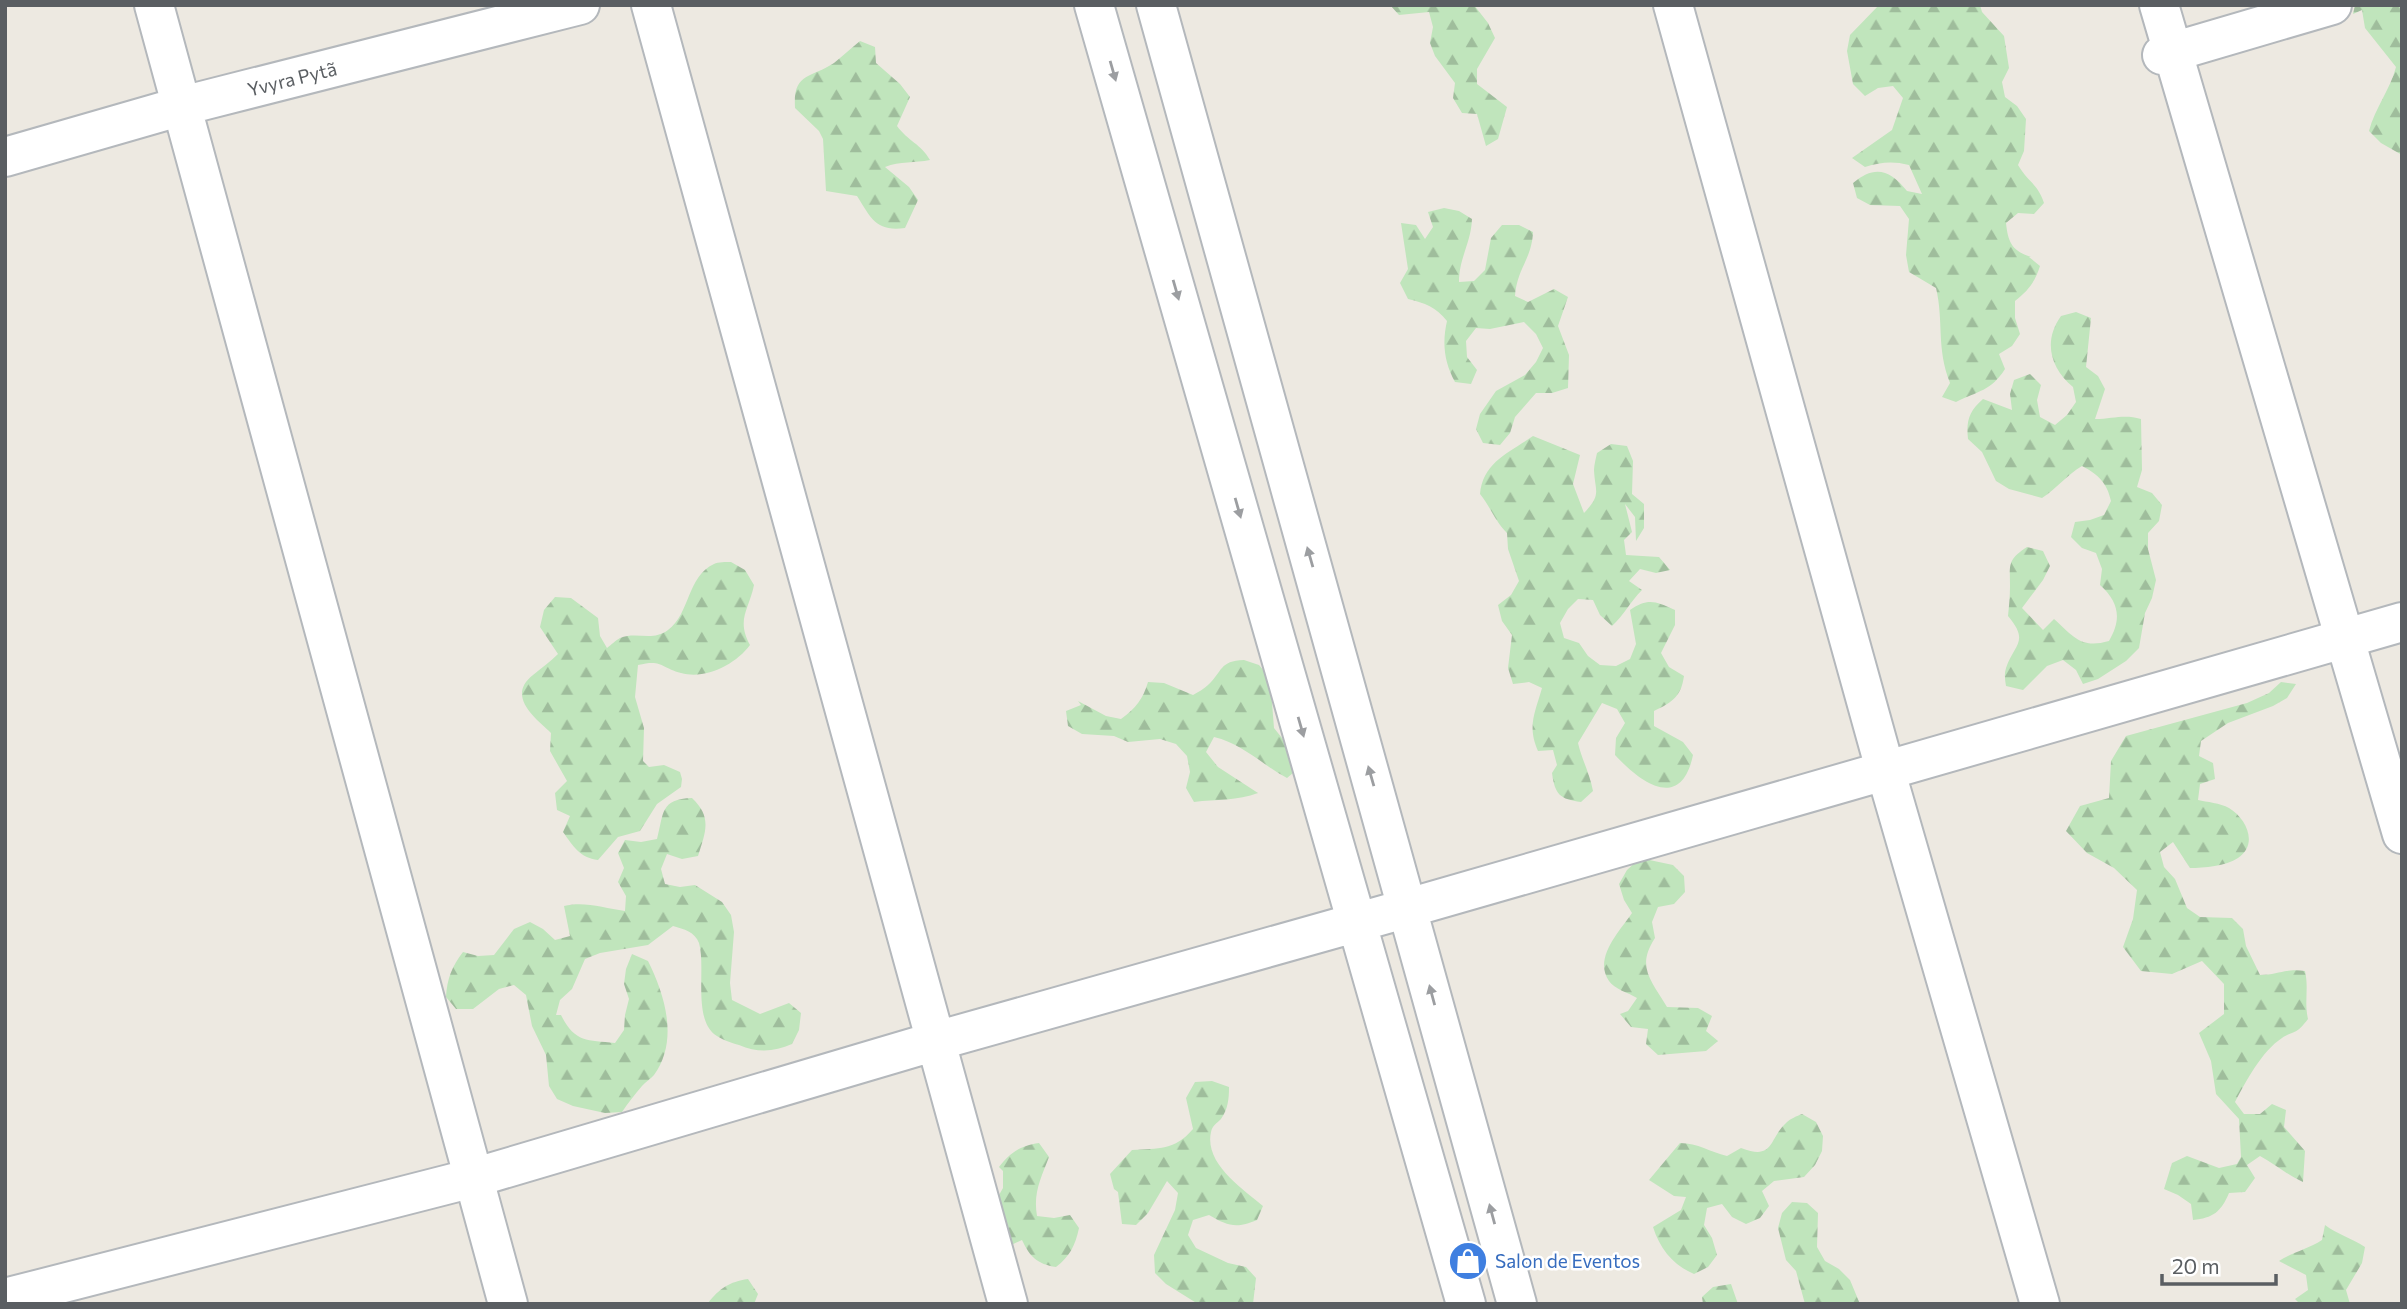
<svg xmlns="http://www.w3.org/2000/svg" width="2407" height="1309" font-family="Commissioner,sans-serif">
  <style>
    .forest { fill: url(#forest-firs) }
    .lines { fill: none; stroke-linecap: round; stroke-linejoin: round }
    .street-casing { stroke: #b4b8bc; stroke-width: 42 }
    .street { stroke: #fff; stroke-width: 38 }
    .oneway { fill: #9c9ea1 }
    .labels { text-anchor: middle; stroke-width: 5; stroke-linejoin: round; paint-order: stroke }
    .street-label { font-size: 19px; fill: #5a5e62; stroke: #fff }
    .shop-label { font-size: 19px; fill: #366cbe; stroke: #fff; text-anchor: start }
  </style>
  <defs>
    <pattern id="forest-firs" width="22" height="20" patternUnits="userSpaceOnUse" patternTransform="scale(1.75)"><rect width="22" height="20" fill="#c0e5bc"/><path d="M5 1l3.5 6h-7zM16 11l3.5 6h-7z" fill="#9fbd9c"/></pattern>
  </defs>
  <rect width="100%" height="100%" fill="#ede9e1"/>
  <path class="forest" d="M1390 5H1474L1488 23 1495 38 1477 69V84L1507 107 1498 139 1486 146 1477 114 1462 113 1453 98 1455 83 1435 56 1430 43 1433 27 1429 12 1399 15Z
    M1879 5H1980L1982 12 2004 36 2009 68 2002 82 2005 97 2017 106 2026 119 2024 151 2018 165C2028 182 2038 184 2044 203L2034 214 2018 213 2006 223C2008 242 2012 251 2031 257H2029L2040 266C2035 282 2028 291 2015 301V318L2020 334 2012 346 1999 354 2005 369C1991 391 1978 391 1956 402L1942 397 1950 383C1936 347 1944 322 1936 288L1909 272 1906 255 1909 219 1900 206 1870 205 1857 198 1853 183C1874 165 1890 169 1907 191L1922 194 1909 165C1893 161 1881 162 1865 167L1852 158 1892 130 1903 98 1893 86 1878 88 1865 96 1853 84 1847 51 1850 35Z
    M2355 5H2402V155L2381 143 2369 131C2375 108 2390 90 2396 67L2365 28 2362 10 2353 14Z
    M860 41 875 47 876 63 900 84 910 97 897 126C908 141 921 144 930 160 915 163 900 161 885 167L909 187 918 200 905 228C876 232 871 218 857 196L826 191 823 139 819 131 795 108C793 72 810 79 834 63 843 56 851 48 860 41Z
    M1444 208 1459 211 1472 219C1471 243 1459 258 1459 282L1474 281 1485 270 1491 238 1502 225H1519L1533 232C1532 259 1517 268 1515 296L1528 302 1554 289 1568 297 1558 326 1569 355 1568 388 1552 393H1536L1515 417 1510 433 1500 445 1483 443 1476 429 1480 414 1496 391 1525 375 1536 362 1543 348 1536 334 1524 322 1490 329 1476 328 1466 341 1467 357 1477 370 1471 384 1455 382C1444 362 1442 343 1447 321 1436 307 1425 303 1408 299L1400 283 1408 269 1401 223 1416 225 1425 239 1433 227 1428 212Z
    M2076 312 2091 318 2086 367 2098 376 2105 389 2095 419C2113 419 2124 414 2141 419L2142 470 2137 487 2152 493 2162 505 2159 521 2148 533V549L2156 580 2152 598 2145 613 2139 648 2126 661 2098 679 2083 684 2076 670 2063 660 2047 666 2023 690 2006 686C2005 680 2004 674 2006 668 2014 644 2030 642 2008 616 2009 606 2010 596 2010 586 2010 565 2007 560 2027 547L2043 551 2050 566 2043 580 2022 608 2043 630 2054 619C2074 637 2081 649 2109 641 2122 619 2119 602 2100 585L2102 569 2096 553 2082 548 2071 537 2075 522 2090 520 2104 515 2111 501C2107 483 2099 475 2082 466 2067 475 2056 489 2042 498L2009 489 1996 481 1982 452 1968 439C1966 421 1969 411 1983 399L2012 410 2010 394 2014 380 2030 374 2041 385 2037 400 2040 417 2055 425 2067 415 2076 402 2073 387C2050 368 2043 341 2061 316Z
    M1533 436 1580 455 1573 484 1584 513C1602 494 1595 492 1594 470 1594 465 1596 458 1597 453L1611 444 1627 446 1633 461 1632 494 1644 504V528L1636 541 1635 517 1625 504 1632 532 1624 540 1626 555 1659 557 1670 570 1656 573 1640 569 1629 581 1642 590C1630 602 1624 615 1612 626L1600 615 1593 600 1578 599 1568 609 1560 623 1564 638 1579 643 1588 656 1600 665 1616 666 1630 659 1636 644 1630 610C1648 598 1655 601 1675 610V625L1661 653 1669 667 1684 676C1681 696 1673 702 1654 711V726L1683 742 1693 755C1681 812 1641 783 1615 755L1616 738 1625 723 1617 709 1602 703 1578 743C1582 760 1590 774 1593 791L1581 802C1560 799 1555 795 1552 773L1557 765 1553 750 1538 751C1527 726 1535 713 1542 688L1529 682 1513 684 1508 668 1512 635 1502 621 1498 605 1511 595 1519 581 1508 549 1507 533C1495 521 1491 508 1480 494 1483 462 1509 453 1533 436Z
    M731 562 745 570 754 585C749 610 736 619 750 645 736 664 706 680 681 673 660 667 662 659 638 665L635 697 644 728 643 761 649 767 664 765 680 772 682 779 681 787 657 804 640 831 618 837 598 860C580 858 573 846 563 832L570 816 557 810 555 793 567 781 550 751 551 733C535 718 506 696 533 675 541 668 550 662 558 654L540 627 544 610 555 597 571 598 598 618 600 636 607 648C611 645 616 640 620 638 637 631 652 642 668 630 690 614 687 576 714 564 718 562 726 562 731 562Z
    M1244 660 1259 665 1270 678 1274 728 1294 753 1299 768 1287 778C1261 764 1243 744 1214 737L1206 752 1218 767 1258 793C1238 801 1216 799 1194 802L1186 788 1190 772 1187 756 1176 744 1160 739 1128 742 1114 736 1082 734 1068 726 1066 711 1081 705 1078 701 1106 716 1121 719C1136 708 1143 699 1148 682L1164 683 1193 695C1198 692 1204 689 1208 685 1223 671 1219 661 1244 660Z
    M2281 682 2296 684 2287 698 2273 706 2228 723 2201 741 2199 756 2213 763 2215 779 2200 784 2198 800C2207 802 2220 803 2229 808 2246 818 2259 844 2238 858 2226 866 2204 868 2190 868L2173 842 2160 852 2164 867 2175 879 2187 908 2200 917 2232 918 2243 929 2246 946 2260 975C2279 975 2286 968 2305 971 2309 988 2304 1002 2308 1019 2295 1036 2296 1029 2282 1038 2262 1051 2246 1081 2235 1102L2244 1114H2260L2272 1104 2286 1110 2284 1127 2305 1151 2303 1182C2287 1175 2275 1164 2260 1156L2247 1165 2255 1178 2245 1192 2229 1193C2221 1212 2213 1218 2193 1220L2191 1204 2178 1195 2164 1189 2172 1163 2187 1156 2219 1168 2237 1164 2241 1157 2239 1119 2216 1094 2211 1061 2199 1033 2224 1014V984L2202 961 2172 974 2141 971 2123 947 2133 919 2137 890 2114 868 2087 853 2066 831 2080 806 2109 798 2111 761 2126 736 2247 703 2269 693Z
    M692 798C712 817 706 831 698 856L682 859 667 854 661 869 665 884 680 887 695 885 722 902 731 915 734 932 730 983 732 1000 760 1014 789 1003 801 1013 799 1030 792 1044C774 1052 758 1053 739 1045 732 1043 720 1039 714 1034 693 1016 706 967 699 943 695 932 684 929 673 926L648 945 600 953 585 959 572 989 560 1000 556 1015H561C575 1043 587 1040 615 1043L624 1030 625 1015 629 999 624 984 626 969 632 954 648 961C665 995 679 1041 654 1075 651 1079 645 1082 642 1086 635 1094 628 1103 622 1112L605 1113 573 1106 557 1099 549 1086 546 1055 532 1026 526 995 514 985 499 989 473 1009H456L446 997C447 979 452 966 463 952L478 956 494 955 514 929 530 922 543 929 555 940 570 936 564 906C584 901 604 908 625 911L626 896 618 882 624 868 618 853 625 840 641 842 657 839C664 813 660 799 692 798Z
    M1640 858 1673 865 1684 876 1685 892 1674 904 1658 907 1652 922 1655 938C1636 967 1651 980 1667 1007L1698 1008 1712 1016 1706 1031 1718 1041 1706 1051 1658 1055 1646 1044 1648 1029 1631 1027 1620 1014 1628 1011 1637 998C1629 993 1614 989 1609 981 1593 958 1620 931 1632 913L1624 900 1619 884 1627 870Z
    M1212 1081 1229 1087C1229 1099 1228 1109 1221 1119 1217 1123 1212 1126 1211 1132 1204 1164 1243 1189 1263 1206L1257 1220C1236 1229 1228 1226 1209 1215L1193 1220 1188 1235 1196 1248 1228 1263 1246 1267 1256 1278 1253 1304H1198L1166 1284 1155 1273 1154 1255 1175 1210 1178 1193 1167 1181 1148 1213 1136 1225 1122 1224 1118 1192 1114 1189 1110 1174 1132 1150C1159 1148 1174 1151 1193 1129L1186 1098 1195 1082Z
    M1802 1114 1816 1122 1823 1136 1822 1151 1815 1165 1804 1177 1774 1181 1762 1191 1769 1206 1760 1218 1746 1224 1732 1217 1722 1204 1707 1208 1704 1225 1712 1238 1717 1255 1708 1267 1694 1274C1673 1265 1660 1249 1653 1227L1681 1210 1686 1197 1674 1196 1649 1180 1680 1143C1698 1143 1710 1152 1727 1156L1741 1148C1775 1161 1768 1139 1787 1122 1790 1119 1797 1116 1802 1114Z
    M1039 1143 1049 1157C1041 1178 1033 1193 1037 1216L1054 1218 1070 1215 1079 1228C1075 1246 1070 1256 1056 1267 1037 1264 1030 1257 1022 1240L1007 1247 995 1202 1003 1188V1171L999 1167C1011 1152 1020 1146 1039 1143Z
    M1792 1202 1807 1203 1818 1213 1817 1247 1825 1261 1839 1269 1850 1280 1860 1304H1805L1796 1271 1786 1260 1778 1228 1782 1213Z
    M2325 1225C2337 1234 2351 1238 2365 1247L2362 1263 2346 1290 2350 1304H2300L2295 1299 2308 1290 2306 1275 2279 1261C2293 1252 2308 1249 2322 1240Z
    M748 1279 758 1294 754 1304 708 1303C720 1288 729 1282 748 1279Z
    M1731 1284 1738 1304H1703L1702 1297 1713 1287Z"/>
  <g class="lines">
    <g class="street-casing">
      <path id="street" d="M154 5 508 1304
        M651 5 1008 1304
        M1094 5 1466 1304
        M1156 5 1517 1304
        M1673 5 1885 769 2040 1304
        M2159 5 2402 834
        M2162 55 2332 5
        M5 157 182 106 580 5
        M5 1298 473 1178 936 1041 1408 908 2402 622"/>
    </g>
    <use href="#street" class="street"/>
  </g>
  <defs><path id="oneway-solid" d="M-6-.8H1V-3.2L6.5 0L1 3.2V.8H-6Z" transform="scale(1.75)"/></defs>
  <g class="oneway">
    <use href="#oneway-solid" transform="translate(1113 71) rotate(74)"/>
    <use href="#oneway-solid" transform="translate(1176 290) rotate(74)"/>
    <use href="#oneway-solid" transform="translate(1238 508) rotate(74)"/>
    <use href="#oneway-solid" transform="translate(1310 557) rotate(-106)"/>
    <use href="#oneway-solid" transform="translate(1301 727) rotate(74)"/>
    <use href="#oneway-solid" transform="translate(1371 776) rotate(-106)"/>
    <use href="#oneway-solid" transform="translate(1432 995) rotate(-105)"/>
    <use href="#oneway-solid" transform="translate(1492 1214) rotate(-105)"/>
  </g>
  <defs>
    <g id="shop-disc" transform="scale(2.0125)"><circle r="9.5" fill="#3f7fe0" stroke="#fff"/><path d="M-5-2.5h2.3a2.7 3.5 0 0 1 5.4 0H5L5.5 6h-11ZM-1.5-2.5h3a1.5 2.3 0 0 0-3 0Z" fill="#fff"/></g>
  </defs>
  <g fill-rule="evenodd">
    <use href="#shop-disc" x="1468" y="1261"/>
  </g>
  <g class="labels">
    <g class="street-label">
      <text transform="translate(292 79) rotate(-14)" y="7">Yvyra Pytã</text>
    </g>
    <g class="shop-label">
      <text x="1495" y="1268">Salon de Eventos</text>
    </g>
  </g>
  <rect width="2407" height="1309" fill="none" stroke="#5a5e62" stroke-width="14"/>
  <path d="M2162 1274v10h114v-10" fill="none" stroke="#5a5e62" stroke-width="3.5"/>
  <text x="2172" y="1274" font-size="21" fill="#5a5e62" stroke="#ffffff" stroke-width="5" paint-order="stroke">20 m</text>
</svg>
